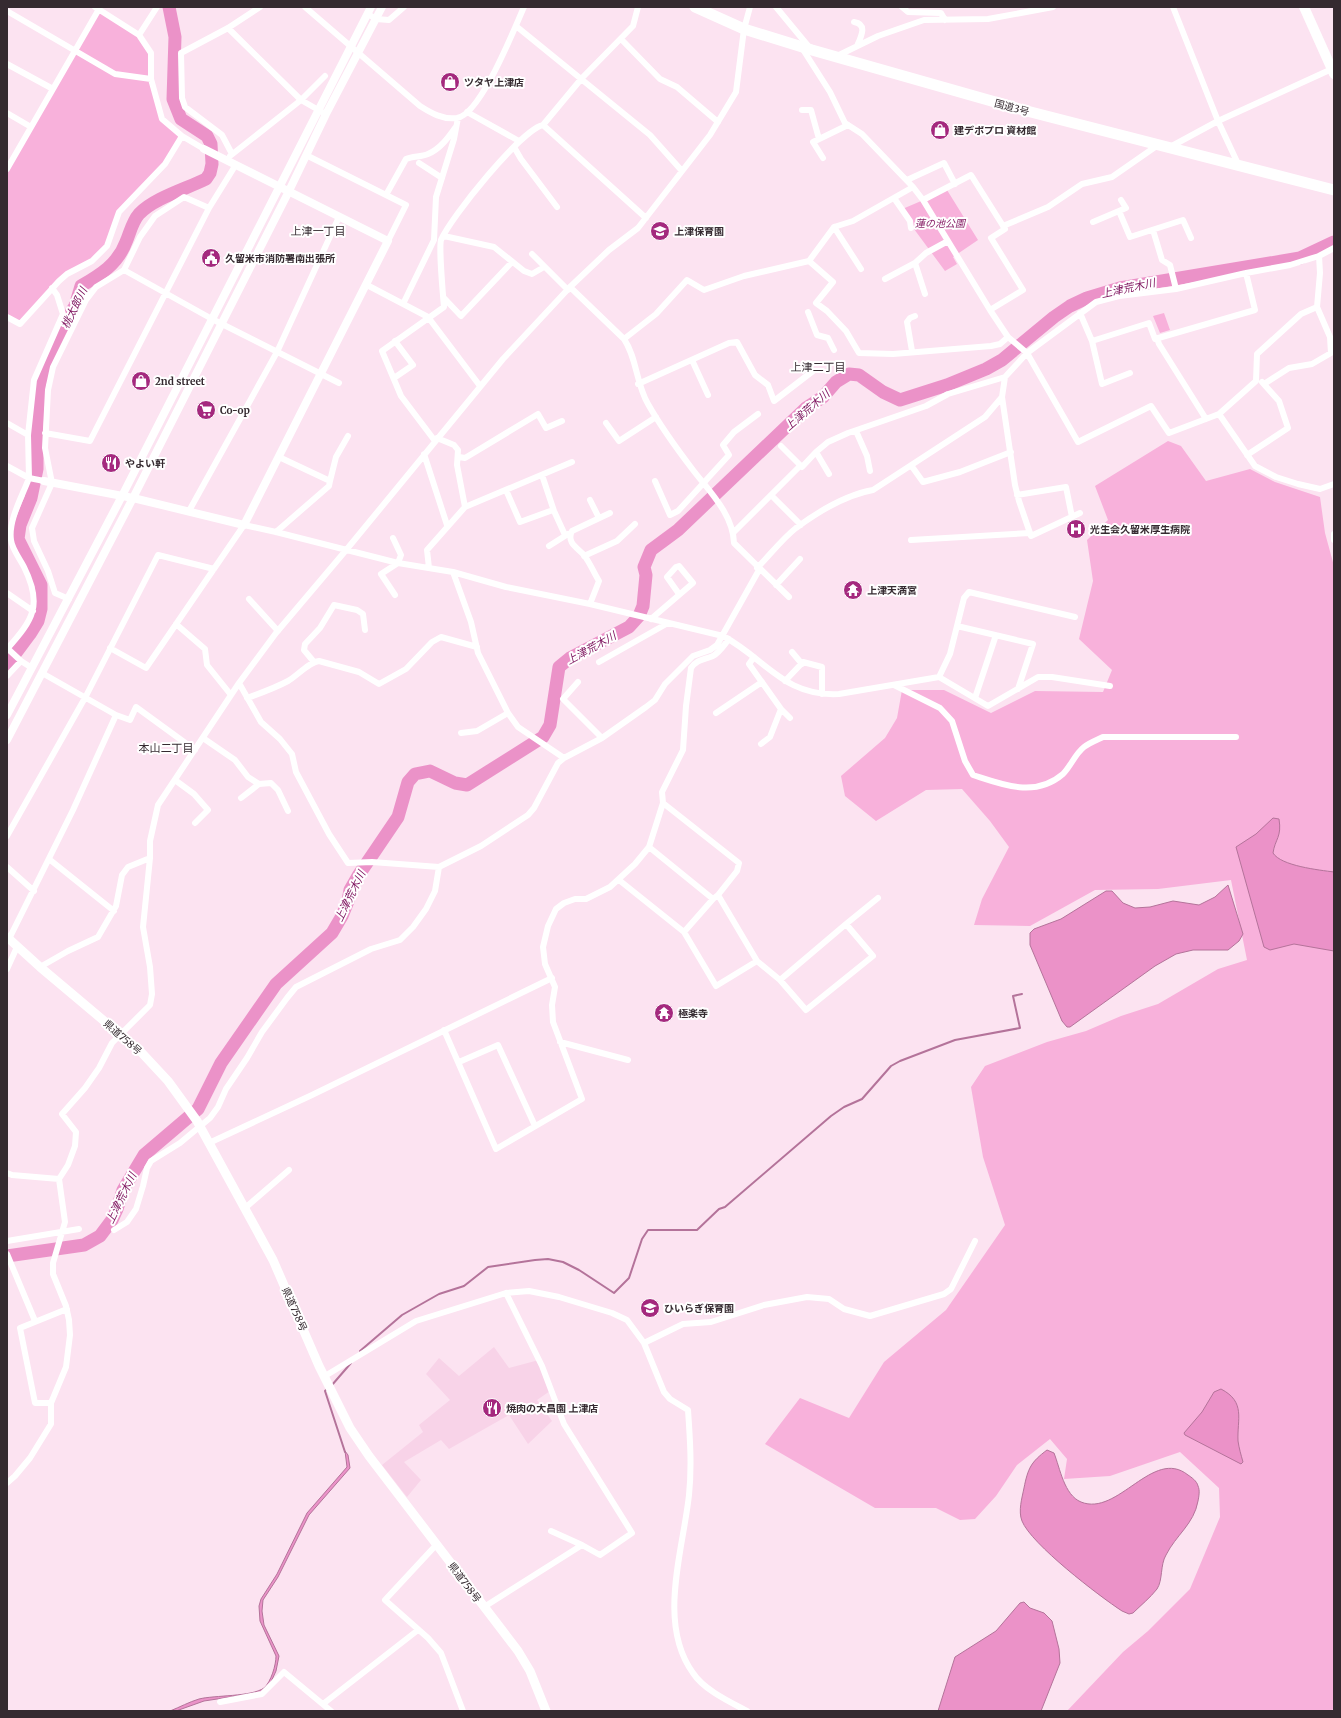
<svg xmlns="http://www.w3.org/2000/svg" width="1341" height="1718" font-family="Merriweather,'Noto Sans JP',serif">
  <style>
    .built { fill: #f8d3e8 }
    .green { fill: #f8b1db }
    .water { fill: #eb92c8; stroke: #b4739a }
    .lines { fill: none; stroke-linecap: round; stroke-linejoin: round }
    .stream { stroke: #b4739a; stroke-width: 2 }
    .river { stroke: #eb92c8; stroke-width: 13 }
    .minor { stroke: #fff; stroke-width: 6 }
    .tertiary { stroke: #fff; stroke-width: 8 }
    .secondary { stroke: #fff; stroke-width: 9 }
    .primary { stroke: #fff; stroke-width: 10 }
    .trunk { stroke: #fff; stroke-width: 11 }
    .labels { text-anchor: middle; stroke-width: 4; stroke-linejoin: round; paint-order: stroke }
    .poi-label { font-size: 10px; font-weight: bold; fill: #352a30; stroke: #fff; text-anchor: start }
    .street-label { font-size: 10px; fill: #352a30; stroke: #fff }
    .park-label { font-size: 10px; font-style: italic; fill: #8a236a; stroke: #fff }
    .neighbourhood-label { font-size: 11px; fill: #352a30; stroke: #fff }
    .water-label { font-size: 11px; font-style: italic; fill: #811962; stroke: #fff }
  </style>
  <rect width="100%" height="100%" fill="#fce3f1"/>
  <path class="built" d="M494 1347 509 1368 539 1360 550 1391 537 1400 552 1421 528 1444 509 1415 449 1449 441 1440 404 1462 421 1480 407 1497 382 1465 423 1432 419 1425 450 1400 426 1374 439 1358 459 1376Z"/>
  <path class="green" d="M99 9 139 35 151 53V79L162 119 182 136 165 164 119 212 107 246 92 261 67 274 20 324 7 317V170Z
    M947 190 978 240 953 257 957 264 945 271 900 210Z
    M1164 313 1170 330 1160 333 1153 316Z
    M1168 441 1181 446 1206 481 1250 469 1275 482 1320 497 1325 533 1334 566V1709L1329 1711H1067L1123 1652 1148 1631 1190 1589 1220 1517 1219 1488 1180 1452 1110 1476 1064 1479 1067 1459 1050 1439 1017 1465 996 1496 975 1519 960 1520 936 1508H875L765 1444 800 1398 849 1418 884 1362 946 1310 1005 1225 983 1157 971 1087 985 1066 1047 1042 1086 1031 1121 1016 1158 1004 1218 969 1247 960 1231 880 1158 889 1095 890 1030 926 974 925 982 899 1009 847 990 821 962 789 926 790 876 821 845 796 841 776 885 738 897 718 902 690H944L991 713 1035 691 1103 692 1112 670 1079 639 1093 581 1087 540 1108 520 1095 486Z"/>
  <path class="water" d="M1273 818 1279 819C1282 837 1275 839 1273 853 1281 866 1319 870 1334 872V951L1294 944 1270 950 1264 947 1236 847 1256 834Z
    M1228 885 1243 934 1239 941 1228 950H1193L1176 954 1155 966 1070 1027H1067L1062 1021 1030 945V933L1034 929 1061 919 1106 891H1112L1123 903 1135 908 1150 907 1173 901 1199 905 1215 897Z
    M1221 1389C1246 1402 1237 1419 1238 1441 1239 1448 1241 1455 1243 1462L1241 1464 1185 1435 1184 1433 1202 1412 1214 1392Z
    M1047 1450 1054 1453C1060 1468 1064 1495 1081 1502 1118 1517 1153 1447 1188 1475 1191 1477 1197 1481 1198 1486 1200 1490 1199 1496 1198 1501 1194 1524 1176 1535 1166 1555 1160 1565 1163 1580 1157 1589 1150 1598 1141 1605 1133 1613L1129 1614 1122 1611C1099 1596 1031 1544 1022 1521 1018 1511 1022 1498 1024 1488 1028 1468 1031 1462 1047 1450Z
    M345 1451 348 1455 350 1468 309 1515 278 1577 263 1600 262 1611 264 1625 279 1656 276 1671 270 1684 263 1692 204 1701 176 1711H170C180 1707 189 1702 199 1699 215 1695 251 1697 264 1688 271 1682 276 1665 276 1656L260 1621 259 1606 261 1599 277 1574 307 1513 347 1467Z
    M1024 1602 1030 1608 1044 1613 1052 1621 1059 1649 1060 1663 1041 1711H938L955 1657 996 1631 1020 1603Z"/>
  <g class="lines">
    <path class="stream" d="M360 1351 402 1315 439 1294 464 1286 488 1267 535 1260 548 1259 563 1262 579 1270 614 1293 629 1278 642 1239 648 1230H697L719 1209 725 1207 831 1116 844 1107 862 1099 891 1066 900 1061 955 1040 1020 1028 1013 996 1022 994
      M332 1385 351 1363
      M327 1389 325 1391 345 1452"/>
    <path class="river" d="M7 665 30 634 38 621 41 609V585L18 539 20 525 31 498 37 469V427L40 383 66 320 75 306 81 286C100 275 118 264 126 242 130 233 132 222 139 214 154 198 186 189 206 179L210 173 212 164 211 144 207 136 181 119 173 99 175 37 169 7
      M7 1256 84 1245 100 1236 112 1220 117 1209 123 1190 144 1155 198 1109 221 1063 276 984 332 933 342 916 348 901 350 890 358 876 398 817 408 782 415 774 430 771 455 783 467 785 543 737 550 725 559 667 570 658 629 627 639 616 643 606 646 575 644 567 651 550 678 530 806 408 823 397 836 382 849 374 859 375 883 392 900 400 947 385 986 369 1002 360 1054 317 1070 306 1087 298 1120 288 1300 258 1334 242"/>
    <path class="minor" d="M95 7 139 35 151 53V79L162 119 182 136 204 149
      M305 7 420 106C431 113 443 120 457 118 481 114 514 29 524 7
      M776 7 809 47
      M902 7 908 12 941 13 945 20
      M1173 7 1218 121 1239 166
      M7 11 115 74 151 79
      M368 14 376 19 389 20 404 7
      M854 22C868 24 861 37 857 46
      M516 26 650 135 682 171
      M228 28 301 100 322 112
      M139 35 157 7
      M621 39 660 79 677 87 718 122
      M802 48 830 92 845 123 862 134 913 187 923 200 990 310 1008 337 1027 353 1078 442 1151 406 1169 433 1219 414 1256 381 1257 354 1301 314 1317 307 1320 273 1319 256
      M837 56 878 36 924 20 988 19 1053 7
      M7 64 53 89
      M802 110H811L819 139
      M467 112 519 141
      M7 113 31 127
      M543 125 646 218
      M514 147 521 159 557 207
      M1170 147 1218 121 1334 68
      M232 154 222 135 185 107 182 98 181 53 228 28 260 7
      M306 155 406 205 388 241
      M230 156 301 100 325 76
      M823 158 813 142 848 125
      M419 163 442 178
      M7 169 99 9
      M907 180 944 163 955 184
      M386 195 406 159C413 156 421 157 428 154 440 149 448 138 455 128
      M894 198 910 221 911 228
      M923 200 971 175 1005 229 991 238 1023 290 990 310
      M1119 211 1130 237 1183 220 1191 238
      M1093 222 1126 208 1121 200
      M1003 226 1048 207 1082 184 1112 177 1158 145
      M834 227 861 269
      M1153 230 1162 260 1170 265 1176 289
      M444 236 494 247 524 271 532 274 544 267
      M532 254 568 290
      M809 261 833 282 816 303 827 311 846 331 859 353 893 354 991 346 1000 344 1008 337
      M124 270 212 319 339 383
      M885 279 915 263
      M367 285 428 317 480 386
      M570 287 624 339C637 358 636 384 648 404 661 427 677 449 693 470 709 491 733 514 734 543L789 597
      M925 294 915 263 926 253 948 241
      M444 298 461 316 512 262
      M403 304 434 240 436 197 454 139 458 118
      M808 312 817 335 828 338 834 350
      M1080 313 1092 341 1149 323 1155 339 1255 310 1246 273
      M7 317 20 324 59 281 67 274 92 261 107 246 119 212 165 164 182 136
      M1157 338 1159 344 1206 419
      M624 339 656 314 687 280 704 290 744 276 809 261 834 227 853 221 913 187
      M1092 341 1102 384 1130 373
      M912 351 907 322 910 318 915 316
      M692 360 708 395
      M394 378 413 365 395 341
      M638 384 729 343 737 342 755 375 768 385 774 401 813 371
      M1264 384 1289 368 1312 364 1331 353 1330 337 1317 307
      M1002 397 1015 485 1019 501 1031 536 1080 513
      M1219 414 1255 466 1276 477 1298 484 1320 489 1334 484
      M7 423 28 435
      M606 423 619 441 656 417
      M856 431 867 456 870 471
      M45 433 90 441 209 208 235 166
      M437 438 454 445 458 450 457 465 465 507
      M435 441 401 396 382 351 444 307C443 296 439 247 441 240 451 217 521 130 543 125L582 78 633 26 638 7
      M781 446 802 467 816 452 828 442 848 433 926 406 948 394 1005 377 1027 353 1096 302 1119 296 1176 289 1246 273 1290 265 1319 256 1334 248
      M816 452 829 474
      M424 454 447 525
      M1247 455 1288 428 1279 401 1262 382
      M459 457 465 458 538 414 546 428 562 421
      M7 466 29 478C23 495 8 520 11 540 12 549 20 559 24 567 43 605 33 620 7 649
      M913 468 923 482 960 472 1011 452
      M542 475 554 511 565 535
      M44 481 29 478 28 435 34 380 63 314 57 295 52 288
      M330 481 336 457 348 436
      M655 481 670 515 678 511 729 455 723 445 734 432 758 414
      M506 490 520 522 553 510
      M771 495 801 525
      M1017 495 1066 487 1072 517
      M590 500 599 518
      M189 511 277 352 339 217
      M276 532 329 486 330 481 279 457
      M734 532 800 466
      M1334 534V540
      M393 538 401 555 398 563 381 574 395 595
      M911 540 1030 533
      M549 546 568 534
      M584 556 617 541 635 524
      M429 568 427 550 465 507 572 462
      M757 568C770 555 782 539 796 528 819 511 845 495 873 490L985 417 1002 397 1005 377
      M453 572 471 622 478 653 508 713 518 727 564 758
      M776 585 800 559
      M7 593 33 611
      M69 599 55 593 48 571 34 541 32 528 52 483 45 448 48 390 53 367 86 300 96 287 124 270 140 237 155 216 184 197 209 208
      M249 599 278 631
      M590 604 599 581C594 573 590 563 584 555 578 548 566 543 572 531L610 513
      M651 619 693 583 679 566 676 567 667 577 679 594
      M176 624 205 649 207 665 231 695
      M957 626 1033 644 1018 689
      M7 648 21 661
      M110 648 146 668 244 525 276 532 398 563 453 572 506 587 590 604 723 636C766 659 784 697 839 694L939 677 988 706 1038 677H1052L1110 686
      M792 652 802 664
      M754 657 749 664 781 709 790 718
      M314 662 304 650 305 644 320 628 334 605 357 610 363 614 365 630
      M599 662 668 623
      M42 673 116 715 130 720 136 707 195 750
      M7 676 21 661 32 668
      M939 677 950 654 964 598 969 592 1075 617
      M785 681 803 662 822 667V694
      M578 682 563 699 602 738
      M239 683 261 722 280 739 292 754 296 772 329 834 348 863 372 862 439 867 481 846 528 815 534 808 558 763 564 758 602 738 646 707 655 700 665 684 693 656 710 650 717 645 759 570
      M894 685 940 708 952 721 965 761 973 775C1004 785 1035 798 1063 774 1071 766 1075 754 1084 747 1089 743 1097 740 1103 737H1236
      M247 698C261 693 275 688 288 681 297 676 309 662 319 661L359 672 379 684 406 669 432 642 441 637 477 647
      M975 698 996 635
      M716 713 762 682
      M461 733 477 731 508 713
      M203 738 235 760 248 777 259 784 241 798
      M761 744 770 737 781 709
      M175 780 194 794 208 810 195 823
      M259 784 271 783 278 790 288 811
      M663 803 739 863 737 871 718 895 757 961 780 980
      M7 836 86 696 158 555 214 569
      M649 847 713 899 718 895
      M49 859 114 911
      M7 867 34 891
      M619 880 684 932 716 986 757 961
      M846 924 873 956 806 1010 780 980Z
      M846 924 878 898
      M684 932 713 899
      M9 939 73 810 116 715
      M40 967 68 951 98 937 116 906 122 875 128 867 150 858
      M7 969 17 947
      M444 1030 496 1149 582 1099 553 1022 552 1005 555 987 545 964 543 947 548 926 556 909 564 903 575 899H586L610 887 635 864 649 847 663 803 662 792 683 750 686 706 691 668C697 659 704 660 713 656 720 652 724 645 729 639
      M560 1042 628 1060
      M459 1062 498 1045 535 1126
      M209 1143 312 1095 552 978
      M7 1173 12 1175 59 1179
      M245 1208 289 1170
      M114 1230 127 1222 136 1209 143 1186 147 1168 151 1161 180 1143 210 1118 218 1107 226 1089 247 1058 262 1032 287 998 296 987 371 949 400 940 413 927 426 909 435 891 439 867
      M7 1241 79 1229
      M7 1254 35 1321
      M644 1343 683 1324 711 1322 764 1305 807 1297 829 1299 844 1309 870 1316 944 1294 951 1289 975 1241
      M325 1376 416 1321 506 1293 529 1291 559 1297 612 1313 627 1320 644 1343 664 1392 670 1399 688 1410C690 1438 692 1467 689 1495 683 1551 657 1623 693 1673 704 1690 730 1702 747 1711
      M51 1403H35L20 1328 67 1309
      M7 1483 15 1476 30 1458 51 1424V1403L66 1367 70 1335 69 1320 66 1306 53 1274V1263L65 1222 59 1179 68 1165 75 1146 76 1132 62 1114 85 1088 99 1068 112 1043 150 1005 152 994 150 967 143 927 150 858V841L158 805 239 683 276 633 347 549 503 359 570 287 609 250 638 228 710 135 736 92 744 29 750 7
      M551 1531 582 1545
      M437 1544 385 1600 428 1638 441 1653 463 1711
      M484 1607 582 1545 600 1555 632 1533 564 1424 542 1366 506 1293
      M220 1702 262 1694 284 1672 331 1711
      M323 1704 418 1630"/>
    <path class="tertiary" d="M44 481 133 498 244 525 388 241 204 149
      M7 715 122 496 371 7
      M7 740 133 498 288 193 326 114 382 7"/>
    <path class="secondary" d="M7 937 40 967 141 1052 168 1081 197 1121 273 1260 319 1366 350 1428 369 1456 518 1651 530 1671 546 1711"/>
    <path class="primary" d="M1304 7 1334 74"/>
    <path class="trunk" d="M695 7 744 29 812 50 1023 110 1334 190"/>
  </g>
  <defs>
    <g id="shop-disc" transform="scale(1)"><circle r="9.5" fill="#a4297e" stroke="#fff"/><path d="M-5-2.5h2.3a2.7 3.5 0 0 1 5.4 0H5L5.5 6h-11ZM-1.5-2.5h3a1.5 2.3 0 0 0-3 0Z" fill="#fff"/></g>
    <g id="school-disc" transform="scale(1)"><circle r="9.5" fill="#a4297e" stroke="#fff"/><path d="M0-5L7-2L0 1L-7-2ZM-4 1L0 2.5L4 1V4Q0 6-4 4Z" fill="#fff"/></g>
    <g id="civic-disc" transform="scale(1)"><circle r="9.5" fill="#a4297e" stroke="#fff"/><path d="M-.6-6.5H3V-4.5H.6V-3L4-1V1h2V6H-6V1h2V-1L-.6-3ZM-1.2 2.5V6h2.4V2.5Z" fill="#fff"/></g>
    <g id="supermarket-disc" transform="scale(1)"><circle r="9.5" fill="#a4297e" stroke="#fff"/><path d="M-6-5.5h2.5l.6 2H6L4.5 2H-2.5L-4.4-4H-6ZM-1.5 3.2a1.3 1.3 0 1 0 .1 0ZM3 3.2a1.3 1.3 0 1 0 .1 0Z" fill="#fff"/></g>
    <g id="restaurant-disc" transform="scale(1)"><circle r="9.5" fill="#a4297e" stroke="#fff"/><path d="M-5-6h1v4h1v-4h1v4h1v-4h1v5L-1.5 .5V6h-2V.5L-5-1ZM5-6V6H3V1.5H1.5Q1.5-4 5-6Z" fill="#fff"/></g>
    <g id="hospital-disc" transform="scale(1)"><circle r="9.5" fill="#a4297e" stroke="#fff"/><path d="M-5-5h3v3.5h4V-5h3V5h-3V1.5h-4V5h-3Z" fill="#fff"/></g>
    <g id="temple-disc" transform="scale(1)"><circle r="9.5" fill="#a4297e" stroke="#fff"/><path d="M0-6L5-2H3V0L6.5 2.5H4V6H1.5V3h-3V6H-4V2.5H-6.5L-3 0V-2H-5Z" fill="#fff"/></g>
  </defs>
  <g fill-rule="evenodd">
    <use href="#shop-disc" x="450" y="82"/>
    <use href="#shop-disc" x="940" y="130"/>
    <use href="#school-disc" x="660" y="231"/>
    <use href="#civic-disc" x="211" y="258"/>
    <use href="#shop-disc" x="141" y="381"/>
    <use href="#supermarket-disc" x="206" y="410"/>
    <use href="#restaurant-disc" x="111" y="463"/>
    <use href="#hospital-disc" x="1076" y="529"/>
    <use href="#temple-disc" x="853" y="590"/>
    <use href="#temple-disc" x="664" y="1013"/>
    <use href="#school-disc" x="650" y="1308"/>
    <use href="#restaurant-disc" x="492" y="1408"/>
  </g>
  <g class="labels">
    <g class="poi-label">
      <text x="464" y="86">ツタヤ上津店</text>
      <text x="954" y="134">建デポプロ 資材館</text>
      <text x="674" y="235">上津保育園</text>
      <text x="225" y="262">久留米市消防署南出張所</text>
      <text x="155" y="385">2nd street</text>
      <text x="220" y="414">Co-op</text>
      <text x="125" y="467">やよい軒</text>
      <text x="1090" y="533">光生会久留米厚生病院</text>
      <text x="867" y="594">上津天満宮</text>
      <text x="678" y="1017">極楽寺</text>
      <text x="664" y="1312">ひいらぎ保育園</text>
      <text x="506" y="1412">焼肉の大昌園 上津店</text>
    </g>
    <g class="street-label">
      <text transform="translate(1012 107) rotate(15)" y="4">国道3号</text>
      <text transform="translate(123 1037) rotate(41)" y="4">県道758号</text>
      <text transform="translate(295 1309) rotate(66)" y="4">県道758号</text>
      <text transform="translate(465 1582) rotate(53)" y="4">県道758号</text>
    </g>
    <g class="park-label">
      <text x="940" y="227">蓮の池公園</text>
    </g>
    <g class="neighbourhood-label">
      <text x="318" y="235">上津一丁目</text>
      <text x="818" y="371">上津二丁目</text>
      <text x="166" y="752">本山二丁目</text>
    </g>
    <g class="water-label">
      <text transform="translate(1128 288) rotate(-12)" y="4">上津荒木川</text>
      <text transform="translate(74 308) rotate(-64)" y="4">桃太郎川</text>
      <text transform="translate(807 410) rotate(-41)" y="4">上津荒木川</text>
      <text transform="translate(591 648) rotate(-29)" y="4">上津荒木川</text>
      <text transform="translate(350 896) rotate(-64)" y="4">上津荒木川</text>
      <text transform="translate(121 1198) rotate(-64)" y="4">上津荒木川</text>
    </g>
  </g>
  <rect width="1341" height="1718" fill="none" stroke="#352a30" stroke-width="16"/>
</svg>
